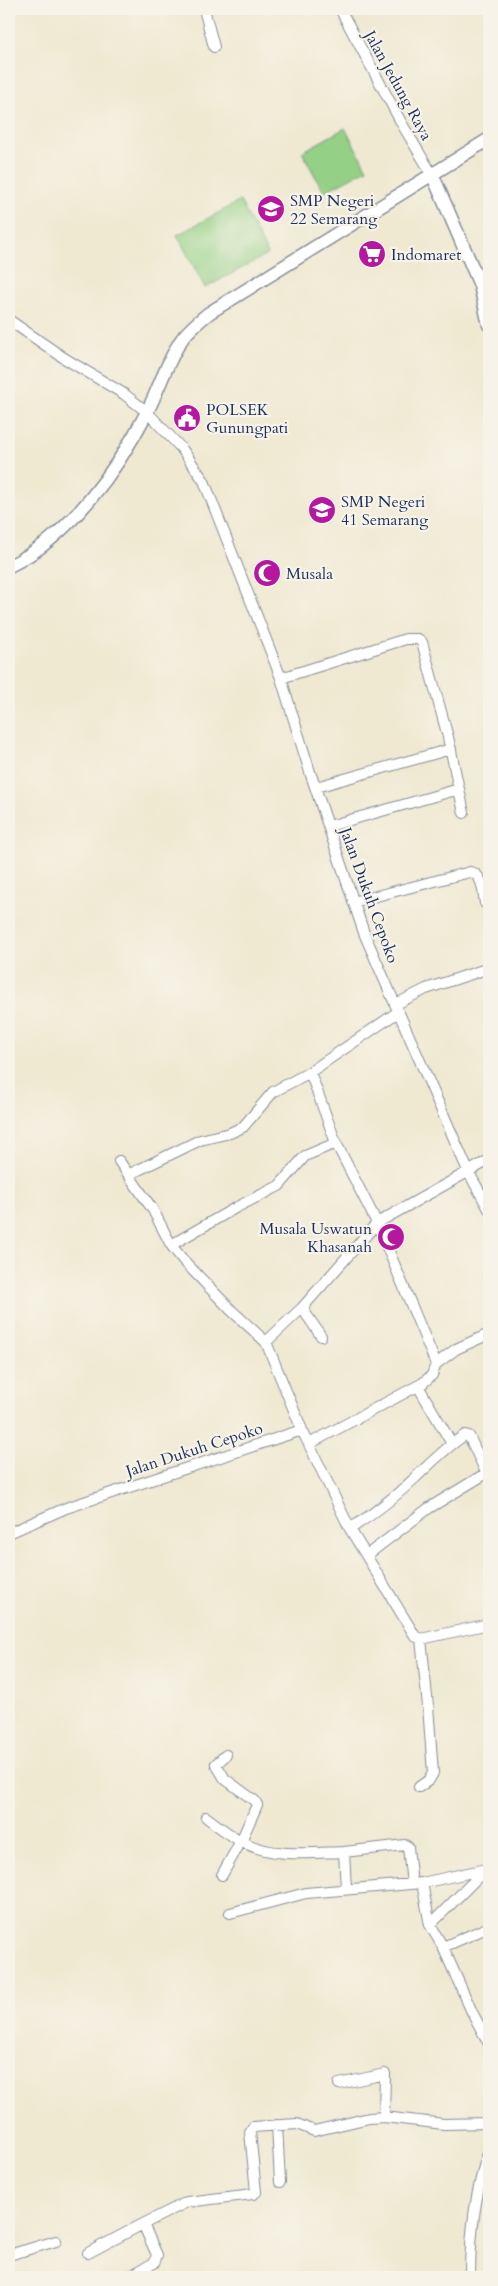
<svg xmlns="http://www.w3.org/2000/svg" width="498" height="2286" font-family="Cardo,serif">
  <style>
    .green { fill: #94d085; stroke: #588072 }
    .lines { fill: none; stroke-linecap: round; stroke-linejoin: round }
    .minor-casing { stroke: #858c98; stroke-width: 12 }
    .major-casing { stroke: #858c98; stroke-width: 15 }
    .minor { stroke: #fff; stroke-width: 10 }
    .major { stroke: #fff; stroke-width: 12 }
    .labels { text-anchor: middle; stroke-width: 4.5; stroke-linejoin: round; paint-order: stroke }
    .street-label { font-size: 16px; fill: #1b2f5e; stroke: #f7f3e8 }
    .poi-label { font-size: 16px; fill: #1b2f5e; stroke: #f7f3e8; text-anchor: start }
  </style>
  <rect width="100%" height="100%" fill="#f7f3e8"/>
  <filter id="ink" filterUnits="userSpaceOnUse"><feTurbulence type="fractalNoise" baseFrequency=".02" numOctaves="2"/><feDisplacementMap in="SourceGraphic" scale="10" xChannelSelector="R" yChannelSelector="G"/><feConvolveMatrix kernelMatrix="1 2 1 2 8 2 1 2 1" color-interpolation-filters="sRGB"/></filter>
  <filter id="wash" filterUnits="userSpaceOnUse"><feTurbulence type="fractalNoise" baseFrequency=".0096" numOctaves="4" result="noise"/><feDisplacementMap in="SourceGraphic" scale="20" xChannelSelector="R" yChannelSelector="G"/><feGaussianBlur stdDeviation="1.12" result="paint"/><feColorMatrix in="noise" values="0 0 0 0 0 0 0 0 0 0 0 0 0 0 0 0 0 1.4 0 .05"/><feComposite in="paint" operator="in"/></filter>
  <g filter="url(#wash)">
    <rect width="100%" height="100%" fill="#efe9d2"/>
    <path class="green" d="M345 128 367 169 324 192 302 152Z
      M240 201 268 254 205 288 177 235Z"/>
  </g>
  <g filter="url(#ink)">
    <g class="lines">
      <g class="minor-casing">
        <path id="minor" d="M204 9 214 47
          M340 9 402 124 433 176
          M9 320 64 358 124 394 147 412 182 449 204 481 281 678 310 772 364 933 469 1173 489 1209
          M281 678 406 639H418L422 642 448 737 464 813
          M316 787 451 749
          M329 826 459 789
          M353 902 470 872C483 874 483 892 485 903
          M396 1004 426 989 489 968
          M310 1072 336 1143 377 1223 436 1364
          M119 1161 153 1210 171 1245 183 1260 231 1310 266 1342 302 1430 350 1529 415 1636 421 1639 489 1624
          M130 1174 200 1140 230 1133 243 1127 273 1092 310 1072 398 1012
          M171 1245 237 1207 279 1186 305 1156 336 1143
          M302 1308 321 1336
          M266 1342 302 1308 377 1223 489 1160
          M436 1364 456 1349 489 1334
          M418 1386 452 1444
          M309 1444 423 1383 432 1375 436 1364
          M350 1529C373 1514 395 1497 415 1478 431 1463 446 1447 465 1435L469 1436 485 1470V1474L429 1508 367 1555
          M9 1533 66 1508 302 1430
          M419 1787 429 1780 433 1773 428 1706 421 1639
          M206 1817C217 1825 229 1835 241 1841 271 1858 311 1853 344 1852L346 1889
          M344 1852 405 1845 408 1847 412 1884
          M222 1875 241 1841 257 1805 255 1801 225 1779 216 1764 226 1755
          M422 1883 430 1925
          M230 1913 306 1893 422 1883 486 1869 430 1925 443 1947
          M489 1927 443 1947 472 2012 489 2044
          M339 2084 385 2074 384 2117 444 2124 489 2123
          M277 2125 280 2182
          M143 2224 187 2202 253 2194 256 2192 250 2132 253 2127 297 2124 314 2131 369 2118 384 2117
          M88 2253 143 2224 157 2255 154 2263 128 2277
          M9 2255 56 2241
          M470 2277C470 2233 475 2192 489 2150"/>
      </g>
      <g class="major-casing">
        <path id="major" d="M433 176 480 285 489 325
          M9 566C69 538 117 470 147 412 159 389 167 361 182 339 189 329 199 321 209 313L489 139"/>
      </g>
      <use href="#minor" class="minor"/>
      <use href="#major" class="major"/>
    </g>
  </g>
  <defs>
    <g id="school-disc" transform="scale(1.4375)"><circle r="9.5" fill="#b5179e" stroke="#f7f3e8"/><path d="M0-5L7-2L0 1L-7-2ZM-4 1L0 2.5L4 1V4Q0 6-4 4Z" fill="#fff"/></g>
    <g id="supermarket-disc" transform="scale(1.4375)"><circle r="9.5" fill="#b5179e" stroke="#f7f3e8"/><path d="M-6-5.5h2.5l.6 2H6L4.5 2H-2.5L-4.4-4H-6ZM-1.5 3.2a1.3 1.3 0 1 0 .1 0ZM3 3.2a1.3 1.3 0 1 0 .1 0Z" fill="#fff"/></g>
    <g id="civic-disc" transform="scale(1.4375)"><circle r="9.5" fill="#b5179e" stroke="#f7f3e8"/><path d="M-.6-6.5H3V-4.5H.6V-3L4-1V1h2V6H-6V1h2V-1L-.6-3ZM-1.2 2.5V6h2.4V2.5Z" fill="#fff"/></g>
    <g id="mosque-disc" transform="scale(1.4375)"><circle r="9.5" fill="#b5179e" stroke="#f7f3e8"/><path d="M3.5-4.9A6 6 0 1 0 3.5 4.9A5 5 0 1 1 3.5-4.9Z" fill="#fff"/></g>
  </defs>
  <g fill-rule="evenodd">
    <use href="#school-disc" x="271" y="209"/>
    <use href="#supermarket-disc" x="372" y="254"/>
    <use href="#civic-disc" x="187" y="418"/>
    <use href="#school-disc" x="322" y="510"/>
    <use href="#mosque-disc" x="267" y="573"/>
    <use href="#mosque-disc" x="391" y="1237"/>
  </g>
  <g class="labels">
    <g class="street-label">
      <text transform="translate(399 85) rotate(61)" y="6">Jalan Jedung Raya</text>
      <text transform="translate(370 895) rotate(70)" y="6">Jalan Dukuh Cepoko</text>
      <text transform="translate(194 1449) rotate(-18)" y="6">Jalan Dukuh Cepoko</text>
    </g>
    <g class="poi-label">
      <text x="290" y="206">SMP Negeri<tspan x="290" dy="18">22 Semarang</tspan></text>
      <text x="391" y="260">Indomaret</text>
      <text x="206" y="415">POLSEK<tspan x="206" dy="18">Gunungpati</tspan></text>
      <text x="341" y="507">SMP Negeri<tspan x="341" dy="18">41 Semarang</tspan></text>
      <text x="286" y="579">Musala</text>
      <text x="372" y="1234" text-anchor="end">Musala Uswatun<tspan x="372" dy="18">Khasanah</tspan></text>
    </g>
  </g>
  <rect width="498" height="2286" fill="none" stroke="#f7f3e8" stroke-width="30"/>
</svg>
